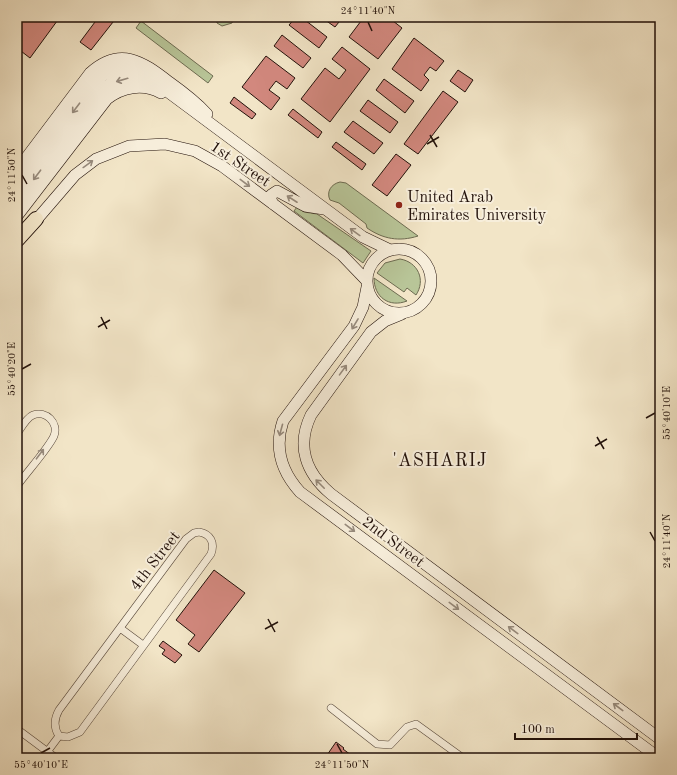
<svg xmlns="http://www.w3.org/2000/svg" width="677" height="775" font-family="'Old Standard TT',serif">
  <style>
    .green { fill: #b8c598; stroke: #6d6b51 }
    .building { fill: #d2887e; stroke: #22110a }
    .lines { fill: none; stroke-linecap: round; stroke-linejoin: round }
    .street-casing { stroke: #564639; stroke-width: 8 }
    .secondary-casing { stroke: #22110a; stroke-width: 12 }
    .highway-casing { stroke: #22110a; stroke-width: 16 }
    .street { stroke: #f7eedb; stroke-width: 7 }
    .secondary { stroke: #f7eedb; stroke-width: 11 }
    .highway { stroke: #f2e5c7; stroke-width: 14 }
    .oneway { stroke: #978b7d }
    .ticks { fill: none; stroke: #22110a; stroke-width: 1.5 }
    .poi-dot { fill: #8f2418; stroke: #f7eedb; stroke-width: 1.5 }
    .labels { text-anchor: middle; stroke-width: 4; stroke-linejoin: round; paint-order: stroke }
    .street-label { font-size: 16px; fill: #22110a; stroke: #f7eedb }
    .poi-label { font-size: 16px; fill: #22110a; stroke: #f7eedb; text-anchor: start }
    .quarter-label { font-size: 18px; letter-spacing: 1px; fill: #22110a; stroke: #f7eedb }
    .neatline { fill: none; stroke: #22110a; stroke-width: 1.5 }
    .ticks-label { font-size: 10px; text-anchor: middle; fill: #22110a }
  </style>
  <rect width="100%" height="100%" fill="#f2e5c7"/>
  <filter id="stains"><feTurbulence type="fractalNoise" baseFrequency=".005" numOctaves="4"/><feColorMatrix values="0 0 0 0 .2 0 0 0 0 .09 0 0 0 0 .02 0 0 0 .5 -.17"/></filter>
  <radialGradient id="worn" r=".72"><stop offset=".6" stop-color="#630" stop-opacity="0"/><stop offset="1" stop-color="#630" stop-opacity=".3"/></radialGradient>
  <path class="green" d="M216 17H234L232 23 222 26 217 23Z
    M141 21 213 76 208 83 136 28Z
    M340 182 346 183 418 236C399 242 383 239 367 228L366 224 339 203 330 200C326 192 331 184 340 182Z
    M297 207 304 212 317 214 371 251 363 263 294 211Z
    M400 259C418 262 426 280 416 295L407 288 404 292 377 273 385 263Z
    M374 278 407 301C389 308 374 297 374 278Z"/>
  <path class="building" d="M17 17H60L30 58 17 48Z
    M104 17H117L91 50 80 42 98 18 101 20Z
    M296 17H301L327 37 319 48 289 25Z
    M321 17H343L335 27Z
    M364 17H388L402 28 378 59 349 37Z
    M282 35 311 58 303 68 274 46Z
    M414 38 444 61 436 71 430 67 424 75 429 80 421 91 392 69Z
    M342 47 370 69 330 122 301 99 325 68 339 79 346 70 332 59Z
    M266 56 295 78 287 89 276 81 269 90 280 98 271 110 242 87Z
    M458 70 473 80 465 92 450 81Z
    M384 79 414 101 405 113 376 90Z
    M443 91 458 102 418 154 404 144Z
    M234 97 256 114 252 119 230 103Z
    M368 100 398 122 390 133 360 111Z
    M293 109 322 132 318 138 288 115Z
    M353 121 383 143 374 154 344 132Z
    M336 142 366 164 362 170 332 147Z
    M396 154 411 165 387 196 372 185Z
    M214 570 245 593 199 652 188 644 195 635 176 620Z
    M163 641 182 655 175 663 162 654 165 650 159 646Z
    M336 742 344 748 343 749 355 758H325Z"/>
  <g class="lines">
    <g class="street-casing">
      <path id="street" d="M17 434C21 428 26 418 33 415 46 410 59 423 54 436 48 449 26 473 17 486
        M199 532C211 534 215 543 211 554L80 732 68 737 59 736C53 727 54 719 59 710L186 539 194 533Z
        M120 628 143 645
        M331 708 377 744 390 745 407 727 416 724 463 758
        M17 729 56 758
        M47 752 59 736"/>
    </g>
    <g class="secondary-casing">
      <path id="secondary" d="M17 170 90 73C120 46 142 61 169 82 183 92 196 102 207 114
        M17 187 98 79C115 66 139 65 157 78
        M17 202 102 89C120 77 136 75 156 83L363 237 390 250
        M273 204 271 200V195L277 191 305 206 324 209
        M17 216 107 99C122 87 143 83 161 93
        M32 225 75 175 96 159 129 146 165 144 195 151 222 166 342 255 367 281
        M367 281a32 32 0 1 1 64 0a32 32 0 1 1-64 0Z
        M367 287 363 307 354 326 283 421C274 448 281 471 300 492L659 758
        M402 314 385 321 371 332 311 415C296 446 306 473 331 494L660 739"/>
    </g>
    <g class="highway-casing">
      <path id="highway" d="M17 240 36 219"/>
    </g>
    <use href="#street" class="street"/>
    <use href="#secondary" class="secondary"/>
    <use href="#highway" class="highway"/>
  </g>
  <defs><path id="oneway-shaft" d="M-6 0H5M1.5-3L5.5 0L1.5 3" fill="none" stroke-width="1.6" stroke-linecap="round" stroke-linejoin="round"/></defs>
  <g class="oneway">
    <use href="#oneway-shaft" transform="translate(122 80) rotate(164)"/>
    <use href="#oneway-shaft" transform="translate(76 108) rotate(127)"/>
    <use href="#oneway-shaft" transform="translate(88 164) rotate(-36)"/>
    <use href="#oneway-shaft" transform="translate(37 175) rotate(127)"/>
    <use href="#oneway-shaft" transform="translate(245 183) rotate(37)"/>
    <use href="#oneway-shaft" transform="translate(292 199) rotate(-147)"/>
    <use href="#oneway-shaft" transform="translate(355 232) rotate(-144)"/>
    <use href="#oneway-shaft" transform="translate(355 324) rotate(121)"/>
    <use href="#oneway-shaft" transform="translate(343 370) rotate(-54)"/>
    <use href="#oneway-shaft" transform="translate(281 430) rotate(105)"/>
    <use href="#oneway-shaft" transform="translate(40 454) rotate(-53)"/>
    <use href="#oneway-shaft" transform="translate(320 484) rotate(-135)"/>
    <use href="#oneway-shaft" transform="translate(350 528) rotate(37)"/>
    <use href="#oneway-shaft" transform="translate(454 606) rotate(37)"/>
    <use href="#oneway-shaft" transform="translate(513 630) rotate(-143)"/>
    <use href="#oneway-shaft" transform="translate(618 707) rotate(-143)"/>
  </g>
  <path class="ticks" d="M368 22 372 31M430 135 437 147M427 144 439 137M22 175 27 184M101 317 107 329M98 327 110 320M22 369 31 364M646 418 655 413M597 437 604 449M595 446 607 439M650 532 655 541M268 619 275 632M265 629 278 622M337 744 342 753M41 753 50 748"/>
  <circle class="poi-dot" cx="399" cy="205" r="4"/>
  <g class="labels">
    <g class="street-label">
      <text transform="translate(241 163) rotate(34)" y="6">1st Street</text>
      <text transform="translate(394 541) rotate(37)" y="6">2nd Street</text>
      <text transform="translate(154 560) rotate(-52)" y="6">4th Street</text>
    </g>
    <g class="poi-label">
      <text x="407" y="202">United Arab<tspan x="407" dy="18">Emirates University</tspan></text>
    </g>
    <g class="quarter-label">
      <text x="440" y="466">'ASHARIJ</text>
    </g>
  </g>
  <rect width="677" height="775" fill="none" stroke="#f2e5c7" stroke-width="44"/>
  <path d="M515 733v6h122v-6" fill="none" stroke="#22110a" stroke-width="2"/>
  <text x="521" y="733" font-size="12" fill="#22110a" stroke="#f7eedb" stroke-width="3" paint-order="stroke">100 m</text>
  <rect x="22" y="22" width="633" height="731" class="neatline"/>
  <g class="ticks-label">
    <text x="368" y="14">24°11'40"N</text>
    <text transform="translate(11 175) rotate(-90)" y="4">24°11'50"N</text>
    <text transform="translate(11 369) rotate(-90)" y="4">55°40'20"E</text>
    <text transform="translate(666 413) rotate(-90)" y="4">55°40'10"E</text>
    <text transform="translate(666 541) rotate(-90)" y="4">24°11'40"N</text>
    <text x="41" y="768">55°40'10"E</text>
    <text x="342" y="768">24°11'50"N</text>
  </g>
  <rect width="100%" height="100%" filter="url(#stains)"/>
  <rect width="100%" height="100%" fill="url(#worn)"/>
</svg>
